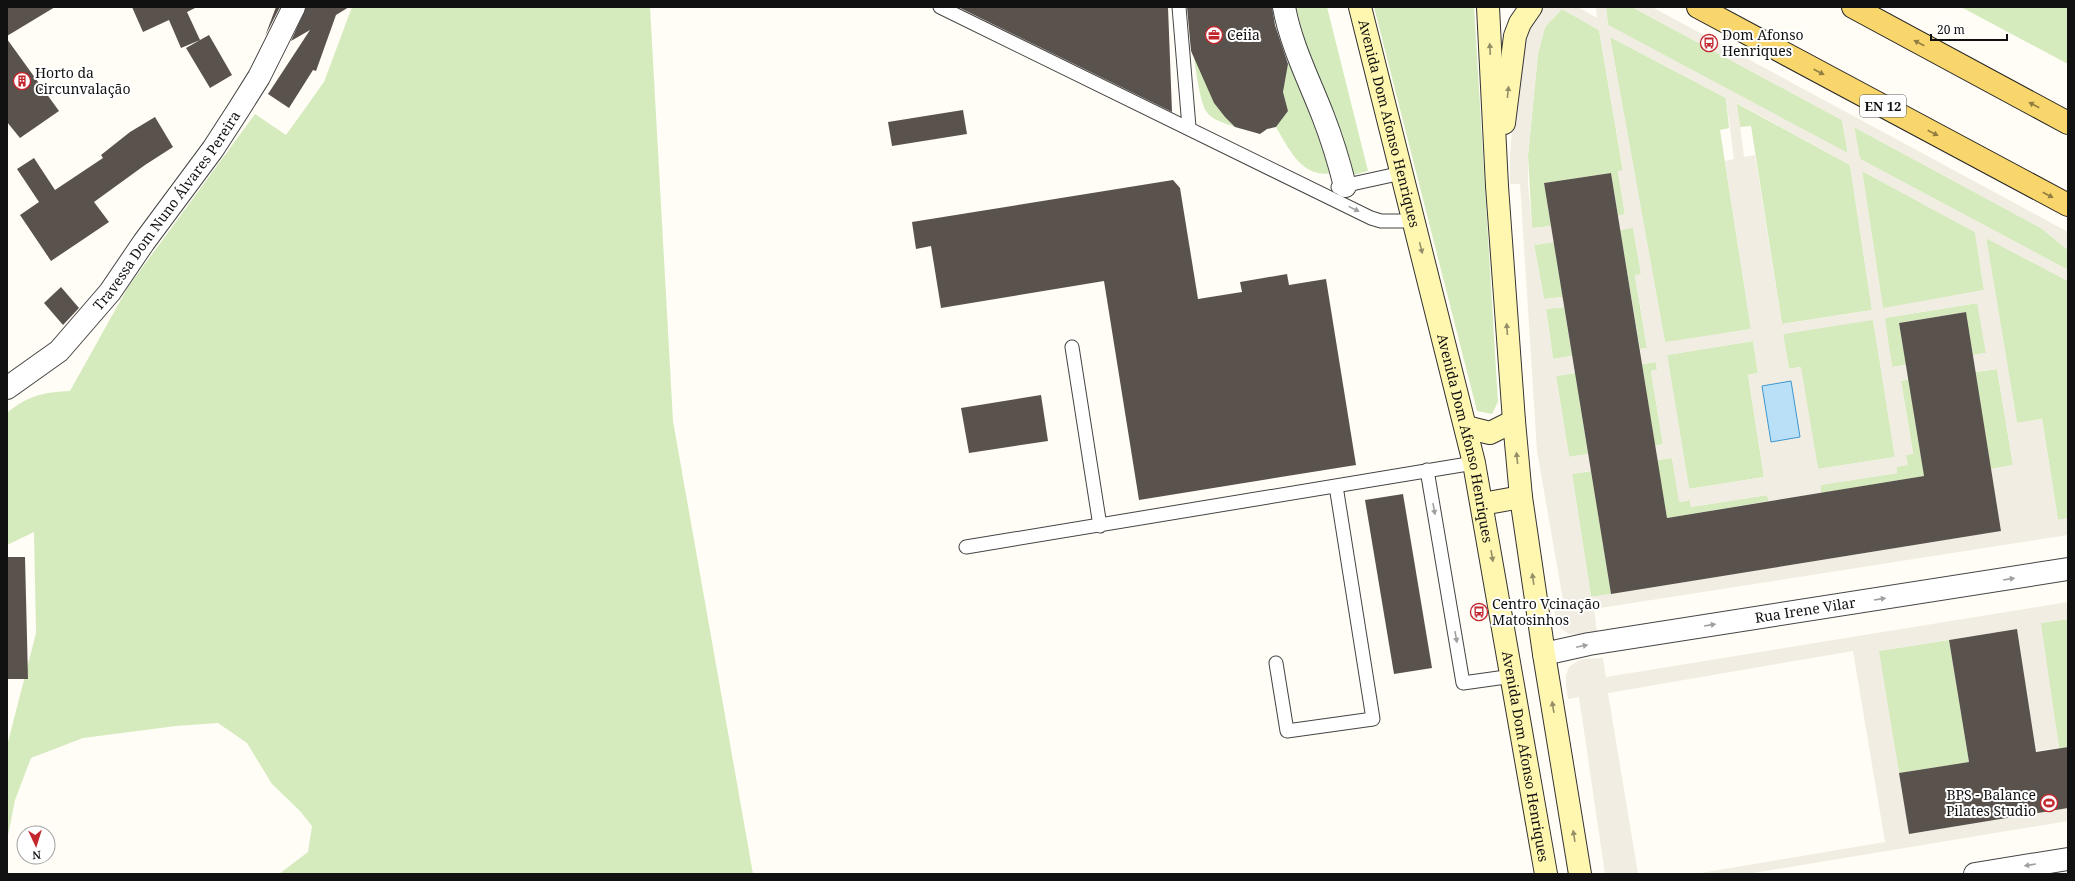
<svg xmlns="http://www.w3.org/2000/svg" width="2075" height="881" font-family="'Noto Serif',serif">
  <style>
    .green { fill: #d5ebbd }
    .plaza { fill: #f1ede2; fill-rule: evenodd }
    .water { fill: #b9e0f7; stroke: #3f96cf }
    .building { fill: #5a524d }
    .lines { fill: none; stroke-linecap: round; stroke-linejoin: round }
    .lane-casing { stroke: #444; stroke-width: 15 }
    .street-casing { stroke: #444; stroke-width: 24 }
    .secondary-casing { stroke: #333; stroke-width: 24 }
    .primary-casing { stroke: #222; stroke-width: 24 }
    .lane { stroke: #fff; stroke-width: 13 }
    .street { stroke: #fff; stroke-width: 22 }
    .secondary { stroke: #fff6b0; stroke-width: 22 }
    .primary { stroke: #f9d66b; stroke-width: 22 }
    .oneway { fill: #917d42 }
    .oneway2 { fill: #948f68 }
    .oneway3 { fill: #a0a0a0 }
    .labels { text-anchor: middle; stroke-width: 4; stroke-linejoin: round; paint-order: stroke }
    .shield { fill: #fff; stroke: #585858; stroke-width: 1 }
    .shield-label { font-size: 13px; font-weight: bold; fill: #111 }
    .poi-label { font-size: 14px; fill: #111; stroke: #fff; text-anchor: start }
    .street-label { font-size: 14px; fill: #111; stroke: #fff }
  </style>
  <rect width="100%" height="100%" fill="#fffdf5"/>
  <path class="green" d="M352 7H650L673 421 753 874H279L308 852 312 826 300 811 272 784 247 743 218 723 176 726 83 738 31 758 15 800 7 841V746L36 633 34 532 7 545V413C27 396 44 392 70 391L128 287 255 114 286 135 324 82Z
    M1296 7H1327L1368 171 1353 175 1309 56Z
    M1374 7H1474L1498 402 1492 414 1477 411Z
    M1606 7H1632L1842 120 1848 154 1608 25Z
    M1961 7H2068V64Z
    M1562 9 1599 30 1623 171 1618 172 1625 214 1618 216 1611 173 1544 183 1551 226 1532 228 1528 156 1538 53 1545 27Z
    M1191 32 1214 103 1225 117 1235 127C1225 123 1213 121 1206 111 1198 98 1193 49 1191 32Z
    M1610 37 1726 98 1729 128 1720 130 1751 329 1665 343Z
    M1289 57 1296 73 1333 173C1302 179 1289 149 1276 127L1288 111 1283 92Z
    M1736 103 1850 165 1872 310 1782 324 1751 126 1740 127Z
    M1854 127 2041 228 2068 250V270L1860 159Z
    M1862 171 1975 232 1984 290 1883 309Z
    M1633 227 1641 274 1635 276 1647 348 1640 349 1620 230Z
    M1986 238 2068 281V518L2058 520 2042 419 2017 423Z
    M1554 242 1563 297 1544 299 1534 245Z
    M1978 303 1986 353 1973 355 1965 312 1899 323 1906 365 1892 367 1884 318Z
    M1564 307 1572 356 1553 359 1546 309Z
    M1873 319 1895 457 1818 469 1800 367 1789 369 1783 334Z
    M1753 341 1758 373 1748 375 1764 477 1689 489 1667 355Z
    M1656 362 1657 370 1651 371 1663 444 1655 446 1642 364Z
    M1997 369 2013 465 1991 469 1975 372Z
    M1575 373 1588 454 1569 457 1556 376Z
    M1909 379 1924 476 1821 493 1820 485 1897 473 1896 467 1906 455 1913 453 1901 381Z
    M1672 458 1680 502 1690 500 1691 507 1767 495 1769 501 1667 518 1657 460Z
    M1591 471 1611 594 1591 597 1572 474Z
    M2068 619V747L2059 748 2040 623Z
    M1949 640 1969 762 1899 773 1878 651Z"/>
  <path class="plaza" d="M1539 7H1578L1597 18 1596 7H1606L1608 25 1848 153 1842 120 1632 7H1652L2068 232V250L2041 228 1854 127 1860 159 2068 270V281L1986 238 2017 423 2042 419 2058 520 2068 518V535L1594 609 1597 632 1581 635 1569 634 1562 629 1557 624 1552 601 1563 600 1537 451 1520 184H1510V155L1519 49ZM1562 9 1599 30 1623 170 1618 171 1625 214 1618 216 1620 230 1633 228 1641 274 1635 275 1647 348 1640 349 1642 364 1656 362 1657 370 1651 371 1663 444 1655 446 1657 460 1672 458 1679 502 1690 500 1691 507 1767 495 1769 501 1821 493V485L1897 473V467L1908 465 1906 455 1913 454 1901 381 1909 379 1906 365 1892 367 1885 318 1977 303 1986 353 1973 355 1975 372 1997 369 2013 465 1991 469 2001 531 1591 597 1572 474 1591 471 1588 454 1569 457 1556 376 1575 373 1572 356 1553 359 1546 309 1564 307 1563 297 1544 299 1534 245 1554 242 1551 226 1532 228 1528 184V156L1538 53 1545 27ZM1610 37 1726 98 1734 159 1725 161 1751 329 1665 342ZM1737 103 1850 165 1872 310 1782 324 1755 155 1744 157ZM1862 171 1975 232 1984 290 1883 308ZM1873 320 1895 457 1818 469 1801 367 1789 369 1783 334ZM1753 341 1758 373 1748 375 1764 477 1689 489 1667 355Z
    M2068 602V619L2041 623 2059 748 2036 751 2017 629 1879 651 1909 834 2068 808V821L1747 874H1695L1885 842 1853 651 1608 693 1638 874H1605L1579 697 1568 699 1566 686V675L1569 667 1576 662 1583 659 1603 658 1606 677Z"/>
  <path class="water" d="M1791 381 1800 437 1771 442 1762 386Z"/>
  <path class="building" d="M7 7H55L7 36Z
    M132 7H197L187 12 200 40 209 35 232 75 210 88 186 48 200 40 181 48 169 20 143 32Z
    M276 7H280L265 36Z
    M306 7H349L336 15 316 71 313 70 289 108 268 94 310 30 291 41Z
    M958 7H1168L1172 112Z
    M1187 7H1272L1275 25 1288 64 1283 92 1288 111 1276 127 1267 129 1260 134 1235 127 1225 117 1214 103 1191 51Z
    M7 39 59 111 20 138 7 122Z
    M963 110 967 134 892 146 888 122Z
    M155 117 173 147 145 165 94 202 109 222 51 261 20 215 39 202 17 169 34 158 55 190 103 158 101 155 130 132Z
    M1611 173 1667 518 1924 476 1899 323 1966 312 2001 531 1611 594 1544 183Z
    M1173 180 1180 188 1198 299 1242 292 1240 282 1287 274 1289 285 1326 279 1356 465 1139 500 1104 281 941 308 931 246 916 249 912 222Z
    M61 287 79 308 63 325 44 303Z
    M1041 395 1048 441 969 453 961 408Z
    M1403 494 1432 668 1394 674 1365 500Z
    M7 557H25L28 679H7Z
    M2017 629 2036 752 2068 747V808L1909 834 1899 773 1969 762 1949 640Z"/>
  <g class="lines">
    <g class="lane-casing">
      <path id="lane" d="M940 7 1371 218 1381 221H1414
        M1179 7 1189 127
        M1338 187 1402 173
        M1072 347 1100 526
        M1427 470 1463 683 1513 676
        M966 547 1474 463
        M1276 663 1287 731 1373 719 1336 486"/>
    </g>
    <g class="street-casing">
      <g id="street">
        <path d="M1284 7C1291 45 1309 80 1323 116 1332 139 1339 162 1345 186"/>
        <path id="s1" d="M7 388 59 351 110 292 144 242 213 149 237 112 259 77 294 7"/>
        <path id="s2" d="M1544 654 1589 644 2068 569"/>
        <path d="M1975 874 2068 859"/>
      </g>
    </g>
    <g class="secondary-casing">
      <g id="secondary">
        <path id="s3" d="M1360 7 1474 463 1546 874"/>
        <path d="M1488 7 1497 186 1514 421 1521 497 1544 654 1580 874"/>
        <path d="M1504 123 1515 36 1520 23 1531 7"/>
        <path d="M1466 427 1490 433 1514 421"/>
        <path d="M1482 504 1521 497"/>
      </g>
    </g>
    <g class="primary-casing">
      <path id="primary" d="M1698 7 2068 205
        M1853 7 2068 123"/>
    </g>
    <use href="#lane" class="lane"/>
    <use href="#street" class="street"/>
    <use href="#secondary" class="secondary"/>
    <use href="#primary" class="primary"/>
  </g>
  <defs><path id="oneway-solid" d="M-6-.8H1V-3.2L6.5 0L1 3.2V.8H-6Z"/></defs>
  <g class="oneway">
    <use href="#oneway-solid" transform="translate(1919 43) rotate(-152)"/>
    <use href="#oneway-solid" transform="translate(1819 72) rotate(28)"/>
    <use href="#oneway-solid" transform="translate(2034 105) rotate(-152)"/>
    <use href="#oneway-solid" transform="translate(1933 133) rotate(28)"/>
    <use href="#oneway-solid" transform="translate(2048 195) rotate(28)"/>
  </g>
  <g class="oneway2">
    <use href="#oneway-solid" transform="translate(1490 49) rotate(-93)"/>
    <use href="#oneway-solid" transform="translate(1508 92) rotate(-84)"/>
    <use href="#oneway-solid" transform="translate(1421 248) rotate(76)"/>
    <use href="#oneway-solid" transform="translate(1507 329) rotate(-94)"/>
    <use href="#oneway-solid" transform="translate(1517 458) rotate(-96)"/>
    <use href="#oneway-solid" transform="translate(1492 556) rotate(80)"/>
    <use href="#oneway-solid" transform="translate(1533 579) rotate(-98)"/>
    <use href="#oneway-solid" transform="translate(1553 707) rotate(-99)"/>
    <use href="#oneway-solid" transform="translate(1574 836) rotate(-99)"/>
  </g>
  <g class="oneway3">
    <use href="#oneway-solid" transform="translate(1354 209) rotate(26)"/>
    <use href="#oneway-solid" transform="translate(1434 509) rotate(80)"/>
    <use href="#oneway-solid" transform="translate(2009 579) rotate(-9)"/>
    <use href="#oneway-solid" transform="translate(1880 599) rotate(-9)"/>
    <use href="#oneway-solid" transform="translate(1710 625) rotate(-9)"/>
    <use href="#oneway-solid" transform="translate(1456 637) rotate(80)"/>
    <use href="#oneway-solid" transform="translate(1582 646) rotate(-12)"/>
    <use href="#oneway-solid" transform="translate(2030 865) rotate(171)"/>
  </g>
  <defs>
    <g id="office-ring" transform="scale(0.9)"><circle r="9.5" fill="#fff" stroke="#c4262e" stroke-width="1.5"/><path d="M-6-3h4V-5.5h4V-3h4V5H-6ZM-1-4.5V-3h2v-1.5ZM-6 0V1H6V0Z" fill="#c4262e"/></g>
    <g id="bus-ring" transform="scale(0.9)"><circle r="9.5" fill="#fff" stroke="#c4262e" stroke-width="1.5"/><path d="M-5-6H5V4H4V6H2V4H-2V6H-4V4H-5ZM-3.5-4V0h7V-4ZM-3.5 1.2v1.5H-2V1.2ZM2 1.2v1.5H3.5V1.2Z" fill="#c4262e"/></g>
    <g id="building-ring" transform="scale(0.9)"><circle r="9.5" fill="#fff" stroke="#c4262e" stroke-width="1.5"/><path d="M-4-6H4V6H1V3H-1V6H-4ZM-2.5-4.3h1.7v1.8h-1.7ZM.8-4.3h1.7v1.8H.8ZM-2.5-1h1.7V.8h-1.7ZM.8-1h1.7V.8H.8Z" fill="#c4262e"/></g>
    <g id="stadium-ring" transform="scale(0.9)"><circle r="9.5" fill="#fff" stroke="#c4262e" stroke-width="1.5"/><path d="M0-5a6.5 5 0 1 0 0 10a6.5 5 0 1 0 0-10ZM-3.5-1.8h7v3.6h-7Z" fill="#c4262e"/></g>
  </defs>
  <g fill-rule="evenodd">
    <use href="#office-ring" x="1214" y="35"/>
    <use href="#bus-ring" x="1709" y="43"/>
    <use href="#building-ring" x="22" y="81"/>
    <use href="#bus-ring" x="1479" y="612"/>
    <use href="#stadium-ring" x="2049" y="803"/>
  </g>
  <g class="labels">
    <rect class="shield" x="1860" y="95" width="46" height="22" rx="3"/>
    <g class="shield-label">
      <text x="1883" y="111">EN 12</text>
    </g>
    <g class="poi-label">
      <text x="1227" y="40">Ceiia</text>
      <text x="1722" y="40">Dom Afonso<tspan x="1722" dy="16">Henriques</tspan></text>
      <text x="35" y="78">Horto da<tspan x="35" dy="16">Circunvalação</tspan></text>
      <text x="1492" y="609">Centro Vcinação<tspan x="1492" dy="16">Matosinhos</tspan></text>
      <text x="2036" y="800" text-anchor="end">BPS - Balance<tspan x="2036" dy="16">Pilates Studio</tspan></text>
    </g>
    <g class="street-label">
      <text dy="5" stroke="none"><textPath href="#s3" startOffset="120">Avenida Dom Afonso Henriques</textPath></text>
      <text dy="5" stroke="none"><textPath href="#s1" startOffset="241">Travessa Dom Nuno Álvares Pereira</textPath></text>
      <text dy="5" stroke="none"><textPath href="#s3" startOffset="444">Avenida Dom Afonso Henriques</textPath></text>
      <text dy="5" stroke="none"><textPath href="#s2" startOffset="265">Rua Irene Vilar</textPath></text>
      <text dy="5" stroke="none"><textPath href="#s3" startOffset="768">Avenida Dom Afonso Henriques</textPath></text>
    </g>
  </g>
  <rect width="2075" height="881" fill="none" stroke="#111111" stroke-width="16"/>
  <g transform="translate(36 845) rotate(176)"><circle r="19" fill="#ffffff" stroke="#a0a0a0"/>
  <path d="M0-3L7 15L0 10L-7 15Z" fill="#c4262e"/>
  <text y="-6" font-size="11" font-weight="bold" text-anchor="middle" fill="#111111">N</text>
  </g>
  <path d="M1931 34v6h76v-6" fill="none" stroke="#111111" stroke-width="2"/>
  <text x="1937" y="34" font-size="12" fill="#111111" stroke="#ffffff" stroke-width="3" paint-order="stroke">20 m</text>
</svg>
